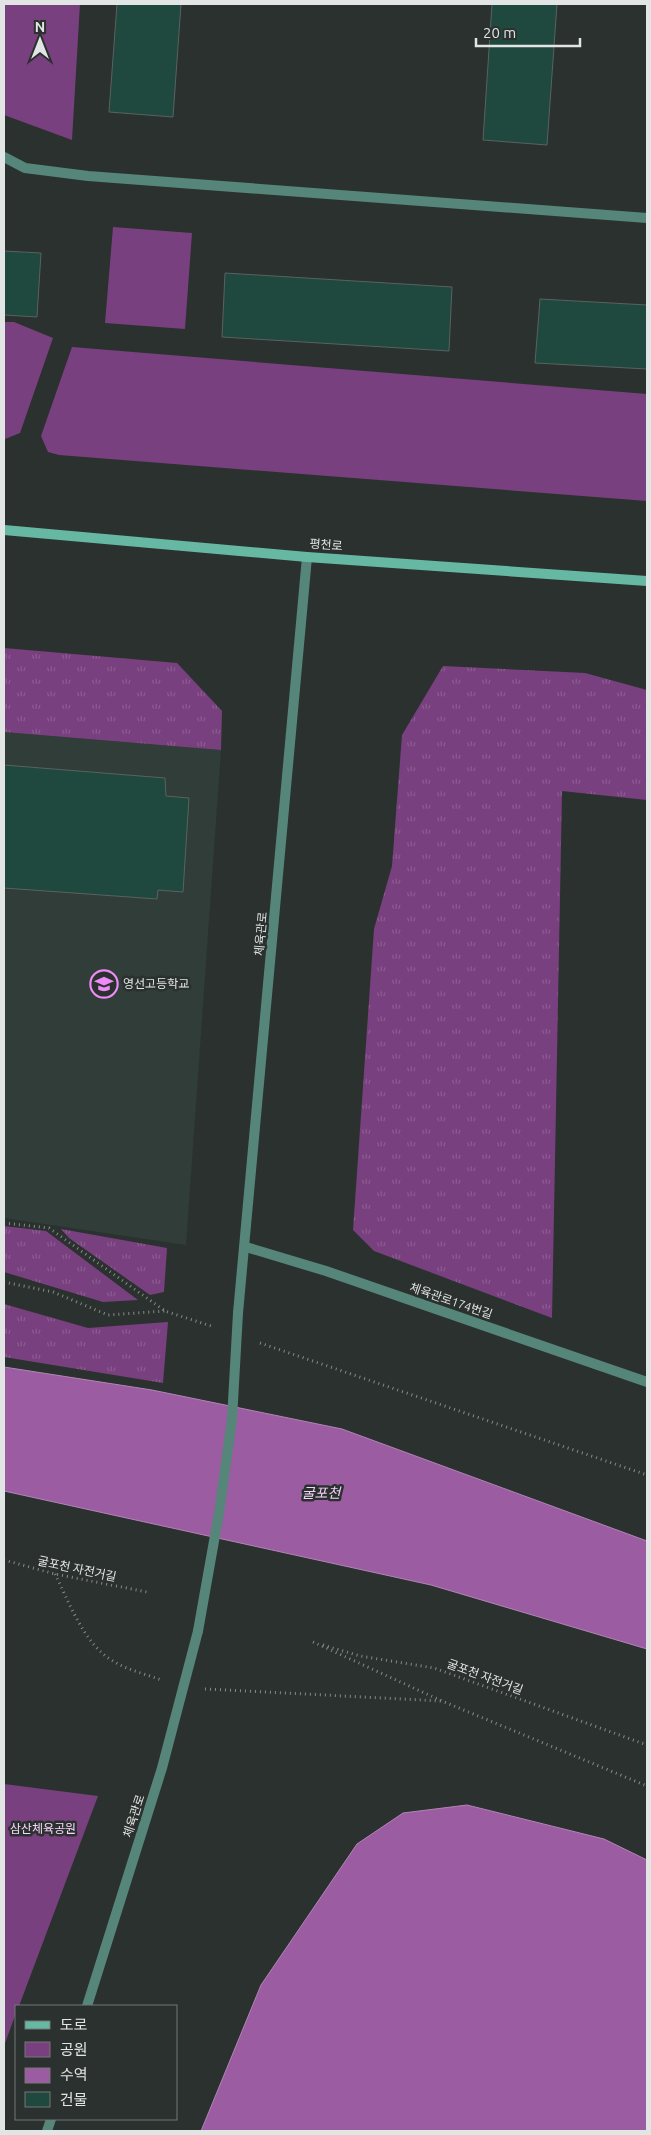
<svg xmlns="http://www.w3.org/2000/svg" width="651" height="2135" font-family="Ubuntu,'Noto Sans KR',sans-serif">
  <style>
    .built { fill: #303d39 }
    .grass { fill: url(#grass-tufts) }
    .park { fill: #78407e }
    .water { fill: #9c5ca2; stroke: #b185b6 }
    .building { fill: #1f493f; stroke: #5b615f }
    .lines { fill: none; stroke-linecap: round; stroke-linejoin: round }
    .path { stroke: #868b89; stroke-width: 3; stroke-dasharray: 1 4; stroke-linecap: butt }
    .service { stroke: #568679; stroke-width: 10 }
    .tertiary { stroke: #568679; stroke-width: 10 }
    .secondary { stroke: #66b8a3; stroke-width: 10 }
    .tertiary-bridge { stroke: #568679; stroke-width: 10 }
    .labels { text-anchor: middle; stroke-width: 5; stroke-linejoin: round; paint-order: stroke }
    .street-label { font-size: 12px; fill: #e1e5e4; stroke: #2b312f }
    .poi-label { font-size: 12px; fill: #e1e5e4; stroke: #2b312f; text-anchor: start }
    .park-label { font-size: 12px; fill: #f9d6fc; stroke: #2b312f }
    .water-label { font-size: 14px; font-style: italic; fill: #f4d1f7; stroke: #2b312f }
  </style>
  <defs>
    <pattern id="grass-tufts" width="24" height="20" patternUnits="userSpaceOnUse" patternTransform="scale(1.25)"><rect width="24" height="20" fill="#78407e"/><path d="M3 7l-1-3M5 7V3M7 7l1-3M15 17l-1-3M17 17v-4M19 17l1-3" fill="none" stroke="#8b5b90"/></pattern>
  </defs>
  <rect width="100%" height="100%" fill="#2b312f"/>
  <path class="built" d="M4 732 221 750 186 1245 4 1218Z"/>
  <path class="grass" d="M4 648 177 663 222 711 221 750 4 732Z
    M443 666 585 673 647 690V800L562 791 552 1318 374 1251 353 1230 374 929 392 866 402 735Z
    M4 1226 46 1231 138 1300 103 1302 4 1272Z
    M61 1229 167 1248 164 1292 150 1295 69 1238Z
    M4 1304 88 1328 168 1322 163 1383 4 1357Z"/>
  <path class="park" d="M4 4H80L72 140 4 115Z
    M113 227 192 233 185 329 105 323Z
    M4 322H14L53 338 20 433 5 439Z
    M72 347 647 394V501L59 455 48 452 41 436Z
    M4 1784 98 1796 19 2006H16V2013L4 2046Z"/>
  <path class="water" d="M4 1367 152 1390 342 1429 647 1541V1649L431 1585 4 1491Z
    M467 1805 604 1839 647 1860V2131H201L261 1985 357 1844 403 1813Z"/>
  <path class="building" d="M117 4H181L173 117 109 112Z
    M492 4H557L547 145 483 140Z
    M4 251 41 253 37 317 4 315Z
    M225 273 452 287 449 351 222 337Z
    M540 299 647 305V369L535 363Z
    M4 765 165 778 166 796 189 798 183 892 158 890 157 899 4 888Z"/>
  <g class="lines">
    <path class="path" d="M4 1223 49 1228 165 1311 214 1327
      M4 1282 53 1292 108 1315 165 1311
      M260 1343 647 1475
      M4 1560 55 1574 147 1592
      M55 1574C70 1604 84 1644 113 1661 127 1670 146 1674 161 1680
      M313 1642 442 1701 647 1786
      M323 1645 360 1656 434 1668 647 1745
      M205 1689 442 1701"/>
    <path class="service" d="M4 157 25 168 88 176 647 218
      M246 1247 326 1271 647 1382"/>
    <path class="tertiary" d="M238 1313 307 557
      M87 2006 162 1768 198 1631
      M47 2131 51 2119"/>
    <path class="secondary" d="M4 530 307 557 647 581"/>
    <path class="tertiary-bridge" d="M198 1631 219 1513 232 1419 238 1313"/>
  </g>
  <defs>
    <g id="school-ring" transform="scale(1.4375)"><circle r="9.5" fill="#2b312f" stroke="#ee8bf7" stroke-width="1.5"/><path d="M0-5L7-2L0 1L-7-2ZM-4 1L0 2.5L4 1V4Q0 6-4 4Z" fill="#ee8bf7"/></g>
  </defs>
  <g fill-rule="evenodd">
    <use href="#school-ring" x="104" y="984"/>
  </g>
  <g class="labels">
    <g class="street-label">
      <text transform="translate(326 545) rotate(4)" y="4">평천로</text>
      <text transform="translate(261 934) rotate(-85)" y="4">체육관로</text>
      <text transform="translate(451 1301) rotate(19)" y="4">체육관로174번길</text>
      <text transform="translate(77 1569) rotate(12)" y="4">굴포천 자전거길</text>
      <text transform="translate(485 1677) rotate(20)" y="4">굴포천 자전거길</text>
      <text transform="translate(134 1816) rotate(-72)" y="4">체육관로</text>
    </g>
    <g class="poi-label">
      <text x="123" y="988">영선고등학교</text>
    </g>
    <g class="park-label">
      <text x="43" y="1833">삼산체육공원</text>
    </g>
    <g class="water-label">
      <text x="321" y="1498">굴포천</text>
    </g>
  </g>
  <rect width="651" height="2135" fill="none" stroke="#e1e5e4" stroke-width="10"/>
  <rect x="15" y="2005" width="162" height="115" fill="#2b312f" stroke="#747977"/>
  <rect x="25" y="2021" width="25" height="8" fill="#66b8a3" stroke="#747977"/>
  <text x="60" y="2030" font-size="15" fill="#e1e5e4">도로</text>
  <rect x="25" y="2042" width="25" height="15" fill="#78407e" stroke="#747977"/>
  <text x="60" y="2055" font-size="15" fill="#e1e5e4">공원</text>
  <rect x="25" y="2068" width="25" height="15" fill="#9c5ca2" stroke="#747977"/>
  <text x="60" y="2080" font-size="15" fill="#e1e5e4">수역</text>
  <rect x="25" y="2092" width="25" height="15" fill="#1f493f" stroke="#747977"/>
  <text x="60" y="2105" font-size="15" fill="#e1e5e4">건물</text>
  <g transform="translate(40 40)" stroke="#2b312f" stroke-width="4" paint-order="stroke">
  <path d="M0-4L9 19L0 12L-9 19Z" fill="#e1e5e4"/>
  <text y="-8" font-size="14" font-weight="bold" text-anchor="middle" fill="#e1e5e4">N</text>
  </g>
  <path d="M476 38v8h104v-8" fill="none" stroke="#e1e5e4" stroke-width="2.5"/>
  <text x="483" y="38" font-size="15" fill="#e1e5e4" stroke="#2b312f" stroke-width="4" paint-order="stroke">20 m</text>
</svg>
